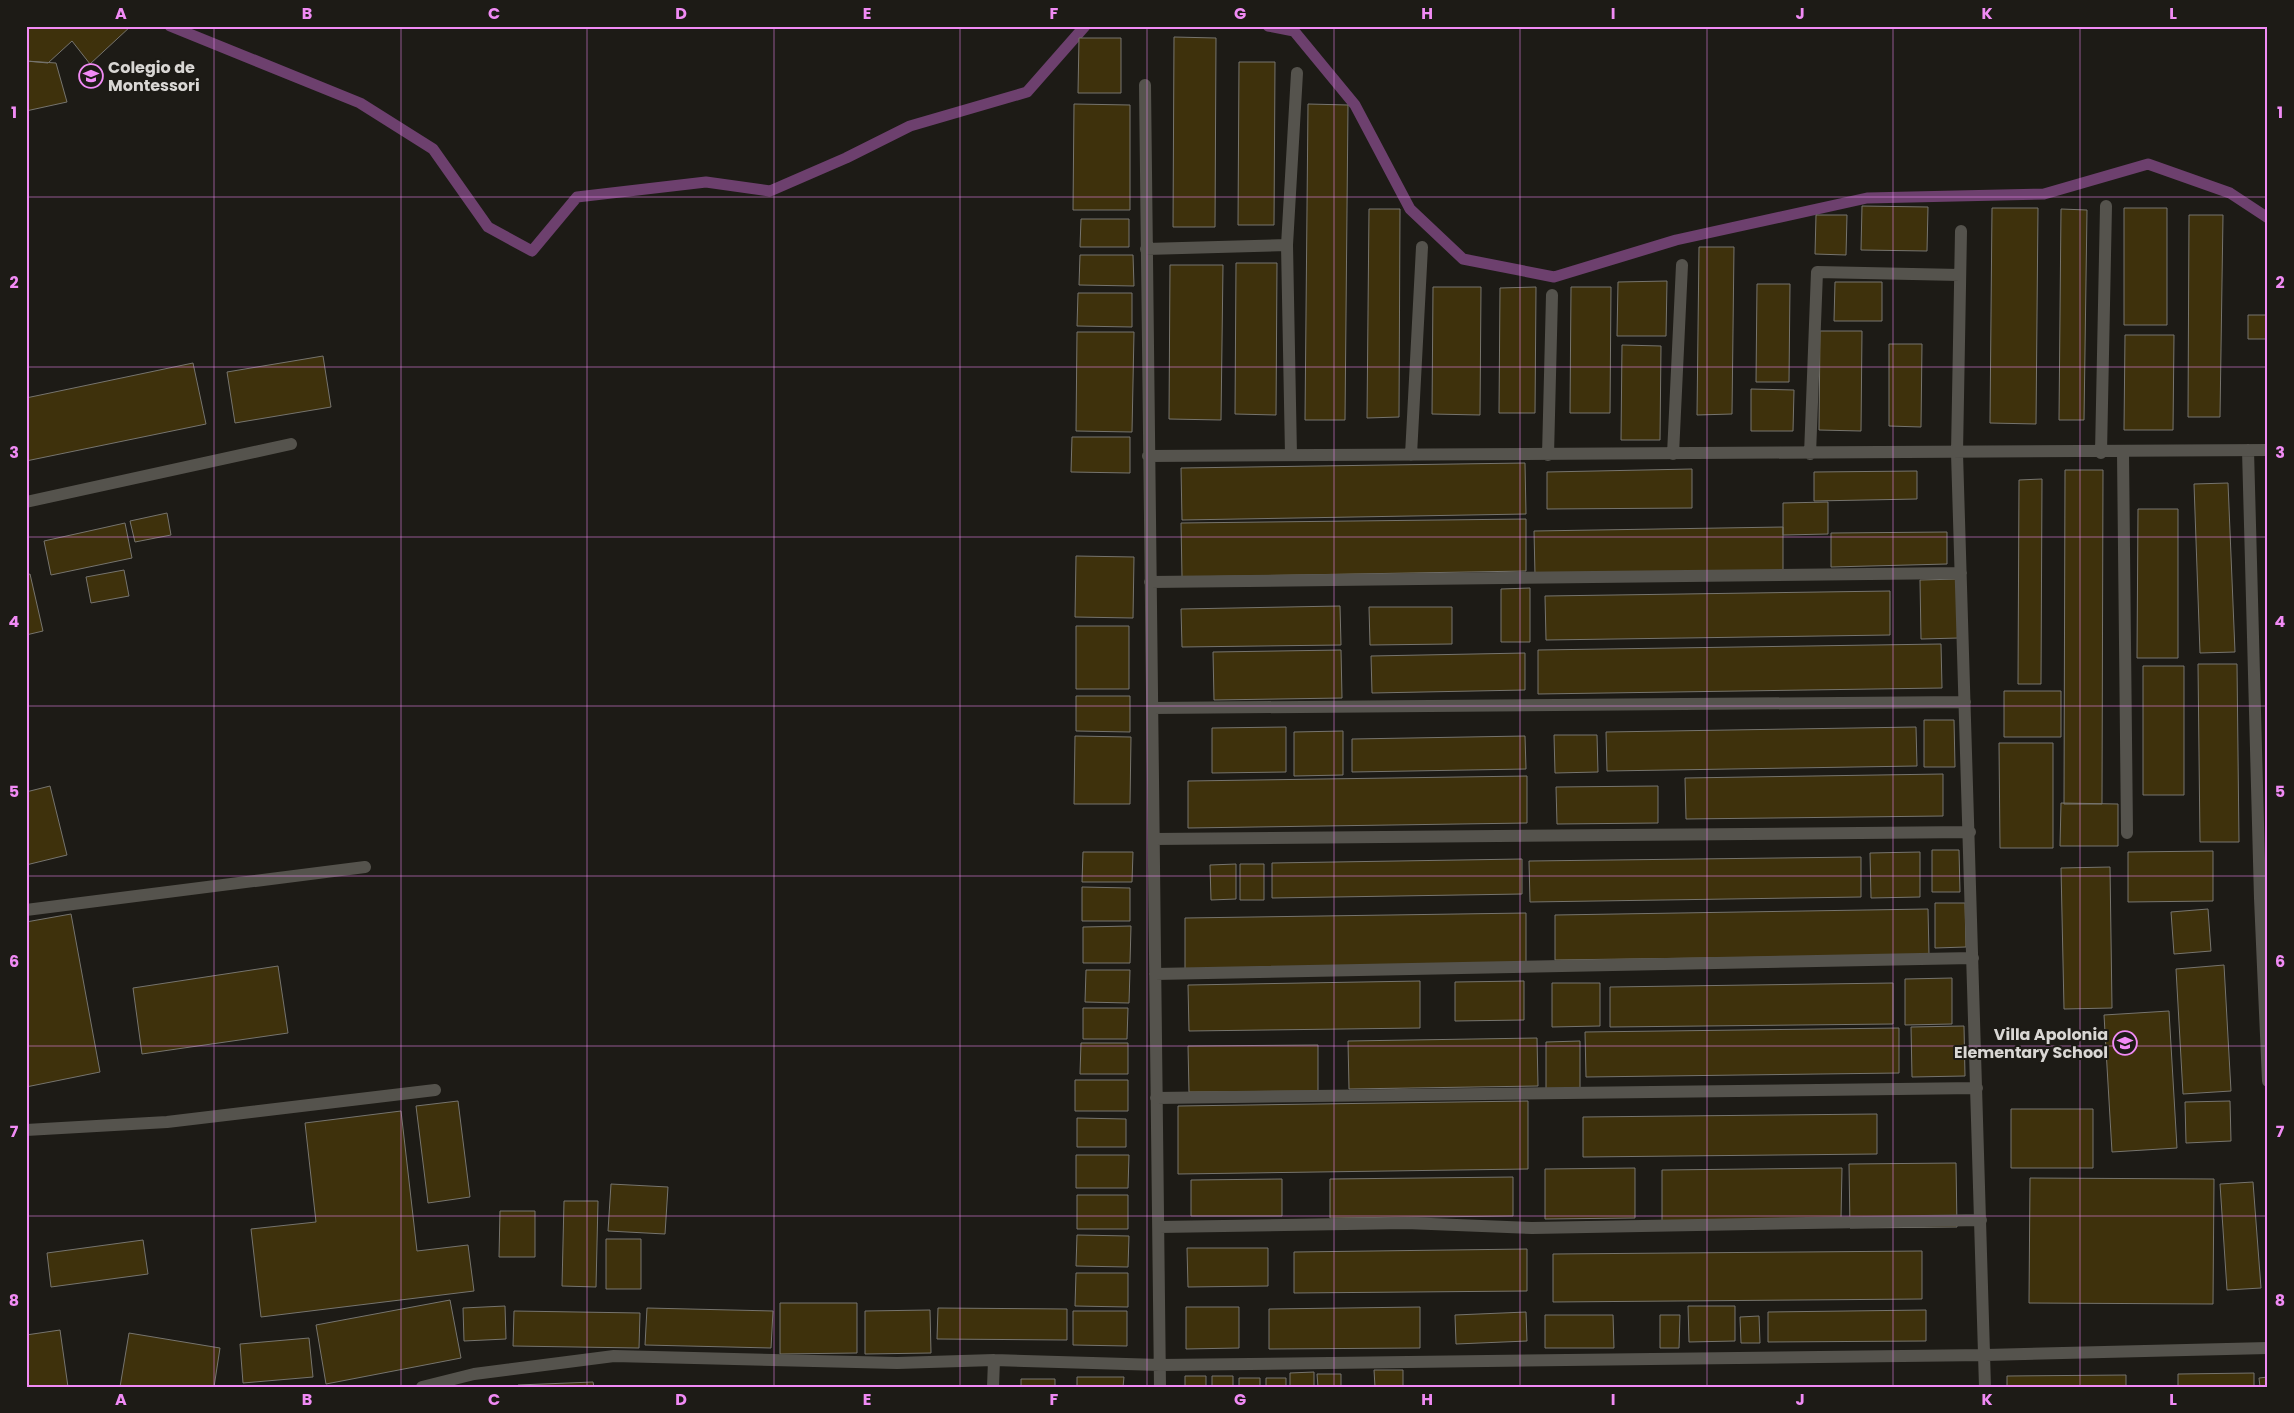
<svg xmlns="http://www.w3.org/2000/svg" width="2294" height="1413" font-family="Poppins,sans-serif">
  <style>
    .lines { fill: none; stroke-linecap: round; stroke-linejoin: round }
    .stream { stroke: #6d406e; stroke-width: 11 }
    .building { fill: #3e310c; stroke: #76746e }
    .lane { stroke: #55534d; stroke-width: 12 }
    .street { stroke: #55534d; stroke-width: 12 }
    .grid { fill: none; stroke: #f18bf5; stroke-width: 1; stroke-opacity: 0.55 }
    .labels { text-anchor: middle; stroke-width: 4; stroke-linejoin: round; paint-order: stroke }
    .poi-label { font-size: 16px; font-weight: bold; fill: #d9d7d4; stroke: #1d1b16; text-anchor: start }
    .neatline { fill: none; stroke: #f18bf5; stroke-width: 2 }
    .grid-label { font-size: 16px; text-anchor: middle; font-weight: bold; fill: #f18bf5 }
  </style>
  <rect width="100%" height="100%" fill="#1d1b16"/>
  <g class="lines">
    <path class="stream" d="M170 26 360 103 433 149 488 227 532 251 577 197 706 182 770 191 846 158 910 126 1027 92 1085 26
      M1268 26 1294 31 1355 105 1410 209 1463 259 1554 277 1676 240 1867 198 2044 194 2148 164 2230 193 2268 218"/>
  </g>
  <path class="building" d="M28 26H131L90 64 72 41 48 63 26 61Z
    M1174 37 1216 38 1215 227H1173Z
    M1079 38H1121V93H1078Z
    M26 61 56 63 67 102 26 111Z
    M1239 62H1275L1274 225H1238Z
    M1074 104 1130 105V210H1073Z
    M1308 104 1348 105 1345 420H1305Z
    M1862 206 1928 207 1927 251 1861 250Z
    M1992 208H2038L2036 424 1990 423Z
    M2124 208H2167V325H2124Z
    M1369 209H1400L1399 417 1367 418Z
    M2061 209 2087 210 2084 420H2059Z
    M1816 215H1847L1846 255 1815 254Z
    M2189 215H2223L2220 417H2188Z
    M1081 219H1129V247H1080Z
    M1699 247H1734L1732 414 1697 415Z
    M1080 255H1133L1134 286 1079 285Z
    M1236 263H1277L1276 415 1235 414Z
    M1170 265H1223L1221 420 1169 419Z
    M1667 281 1666 336H1617L1618 282Z
    M1835 282H1882V321H1834Z
    M1757 284H1790L1789 382H1756Z
    M1433 287H1481L1480 415 1432 414Z
    M1536 287 1535 413H1499L1500 288Z
    M1571 287H1611L1610 413H1570Z
    M1078 293H1132V327L1077 326Z
    M2248 315H2268V339H2248Z
    M1820 331H1862L1861 431 1819 430Z
    M1077 332H1134L1132 432 1076 431Z
    M2125 335H2174L2173 430H2124Z
    M1889 344H1922L1921 427 1889 426Z
    M1622 345 1661 346 1660 440H1621Z
    M323 356 331 407 235 423 227 372Z
    M193 363 206 424 26 461V398Z
    M1751 389 1794 390 1793 431H1751Z
    M1072 437H1130V473L1071 472Z
    M1525 463 1526 514 1182 520 1181 468Z
    M1692 469V508L1547 509V472Z
    M2065 470H2103L2102 804H2064Z
    M1917 471V499L1814 501V472Z
    M2042 479 2041 684H2018L2019 480Z
    M2228 483 2235 652 2200 653 2194 484Z
    M1828 502V534L1783 535V503Z
    M2138 509H2178V658H2137Z
    M167 513 171 535 135 542 130 521Z
    M1526 519V571L1182 577 1181 523Z
    M125 523 132 558 51 575 44 541Z
    M1783 527V571L1535 575 1534 531Z
    M1947 532V564L1831 567V533Z
    M1076 556 1134 557 1133 618 1075 617Z
    M124 570 129 596 91 603 86 577Z
    M30 574 43 631 26 635V575Z
    M1959 579V638L1921 639 1920 580Z
    M1530 588V642H1501V589Z
    M1890 591V635L1546 640 1545 596Z
    M1340 606 1341 645 1182 647 1181 609Z
    M1369 607H1452V644L1370 645Z
    M1076 626H1129V689H1076Z
    M1941 644 1942 688 1538 694V650Z
    M1341 650 1342 698 1214 700 1213 652Z
    M1525 653V690L1372 693 1371 656Z
    M2198 664H2237L2239 842H2200Z
    M2143 666H2184V795H2143Z
    M2004 691H2061V737H2004Z
    M1076 696H1130V732L1076 731Z
    M1924 720H1954L1955 767H1924Z
    M1286 727V772L1212 773V728Z
    M1916 727 1917 766 1607 771 1606 732Z
    M1343 731V775L1294 776V732Z
    M1554 735H1597L1598 772 1555 773Z
    M1075 736 1131 737 1130 804H1074Z
    M1525 736 1526 769 1352 772V739Z
    M1999 743H2053V848H2000Z
    M1943 774V816L1686 819 1685 778Z
    M1527 776V823L1188 828V781Z
    M50 786 67 855 26 865V792Z
    M1658 786V823L1557 824 1556 787Z
    M2061 803 2118 804V846H2060Z
    M1932 850H1959L1960 892H1932Z
    M2213 851V901L2128 902V852Z
    M1083 852H1133L1132 882H1082Z
    M1920 852V897L1871 898 1870 853Z
    M1861 857V897L1530 902 1529 861Z
    M1522 859V894L1272 898V863Z
    M1236 864V899L1211 900 1210 865Z
    M1240 864H1264V900H1240Z
    M2110 867 2112 1008 2064 1009 2061 868Z
    M1082 887 1130 888V921H1082Z
    M1935 903H1965L1966 947 1935 948Z
    M1928 909 1929 955 1555 960V915Z
    M2208 909 2211 951 2174 954 2171 912Z
    M1526 913V965L1185 970V918Z
    M71 914 100 1072 26 1087V922Z
    M1131 926 1130 963H1083V927Z
    M2224 965 2231 1091 2183 1094 2176 969Z
    M278 966 288 1033 142 1054 133 988Z
    M1086 970H1130L1129 1003 1085 1002Z
    M1952 978V1024L1905 1025V979Z
    M1420 981V1028L1189 1031 1188 985Z
    M1524 981V1020L1455 1021V982Z
    M1552 983H1600V1026L1552 1027Z
    M1893 983V1024L1610 1027V987Z
    M1083 1008H1128L1127 1039H1083Z
    M2169 1011 2177 1148 2112 1152 2104 1015Z
    M1964 1026 1965 1076 1912 1077 1911 1027Z
    M1899 1028V1073L1586 1077 1585 1032Z
    M1537 1038 1538 1086 1349 1089 1348 1041Z
    M1580 1041V1090L1546 1091V1042Z
    M1081 1043H1128V1074H1080Z
    M1318 1045V1091L1189 1092 1188 1046Z
    M1075 1080H1128V1111H1075Z
    M458 1101 470 1197 428 1203 416 1106Z
    M1528 1101V1169L1178 1174V1106Z
    M2230 1101 2231 1141 2186 1143 2185 1102Z
    M2011 1109H2093V1168H2011Z
    M401 1111 417 1251 468 1245 474 1291 261 1317 251 1229 316 1222 305 1123Z
    M1877 1114V1154L1583 1157V1117Z
    M1077 1118 1126 1119V1147H1077Z
    M1076 1155H1129L1128 1188H1076Z
    M1956 1163 1957 1227 1850 1228 1849 1164Z
    M1635 1168V1218L1545 1219V1169Z
    M1842 1168 1841 1219 1662 1222V1170Z
    M1513 1177V1216L1330 1218V1179Z
    M2030 1178 2214 1179 2213 1304 2029 1303Z
    M1282 1179V1216H1191V1180Z
    M2253 1182 2261 1288 2227 1290 2220 1184Z
    M611 1184 668 1187 665 1234 608 1231Z
    M1077 1195H1128V1229H1077Z
    M564 1201H598L596 1287 562 1286Z
    M500 1211H535V1257H499Z
    M1077 1235 1129 1236 1128 1267 1076 1266Z
    M606 1239H641V1289H606Z
    M143 1240 148 1274 51 1287 47 1253Z
    M1187 1248H1268V1286L1188 1287Z
    M1527 1249V1291L1294 1293V1252Z
    M1922 1251V1299L1553 1302V1254Z
    M1076 1273H1128V1307L1075 1306Z
    M450 1300 461 1358 326 1384 316 1325Z
    M780 1303H857V1353L780 1354Z
    M505 1306 506 1339 464 1341 463 1308Z
    M1688 1306H1735V1341L1689 1342Z
    M1186 1307H1239V1348L1186 1349Z
    M1420 1307V1348L1269 1349V1309Z
    M647 1308 773 1311 771 1348 645 1345Z
    M938 1308 1067 1309V1340L937 1339Z
    M930 1310 931 1353 865 1354V1311Z
    M1926 1310V1341L1768 1342V1312Z
    M514 1311 640 1313 639 1348 513 1346Z
    M1073 1311H1127V1346L1073 1345Z
    M1526 1312 1527 1341 1456 1344 1455 1315Z
    M1545 1315H1613L1614 1348H1545Z
    M1660 1315H1680L1679 1348H1660Z
    M1759 1316 1760 1343H1741L1740 1317Z
    M60 1330 68 1387H26V1335Z
    M129 1333 220 1348 214 1387H120Z
    M309 1338 313 1377 243 1383 240 1344Z
    M1374 1370H1403V1387H1375Z
    M1314 1372V1387H1290V1373Z
    M2254 1373V1387H2178V1374Z
    M1317 1374H1341V1387H1318Z
    M2126 1375V1387H2007V1376Z
    M1185 1376H1206V1387H1185Z
    M1212 1376H1233V1387H1212Z
    M1077 1377H1124L1123 1387H1077Z
    M2268 1377V1387H2260L2259 1378Z
    M1239 1378H1260V1387H1239Z
    M1266 1378H1286V1387H1266Z
    M1021 1379H1055V1387H1021Z
    M593 1382 594 1387H518V1385Z"/>
  <g class="lines">
    <path class="lane" d="M26 502 291 444
      M26 910 365 867
      M26 1130 167 1122 435 1090"/>
    <path class="street" d="M1145 85 1160 1387
      M1961 231 1957 453 1985 1387
      M1146 249 1287 245
      M2248 450 2260 898 2268 1081
      M2101 453 2106 206
      M2123 453 2127 833
      M1673 454 1682 265
      M1810 454 1817 272 1960 275
      M1291 455 1287 245 1297 73
      M1411 455 1422 247
      M1548 455 1552 295
      M1148 456 2268 450
      M1150 582 1961 573
      M1152 708 1965 702
      M1154 839 1970 832
      M1155 974 1973 958
      M1156 1098 1977 1088
      M1159 1227 1406 1223 1532 1228 1981 1220
      M422 1387 474 1374 614 1356 897 1363 994 1360 1160 1365 1986 1355 2268 1348
      M993 1387 994 1360"/>
  </g>
  <path class="grid" d="M214 26V1387M401 26V1387M587 26V1387M774 26V1387M960 26V1387M1147 26V1387M1334 26V1387M1520 26V1387M1707 26V1387M1893 26V1387M2080 26V1387M26 197H2268M26 367H2268M26 537H2268M26 706H2268M26 876H2268M26 1046H2268M26 1216H2268"/>
  <defs>
    <g id="school-ring" transform="scale(1.25)"><circle r="9.5" fill="#1d1b16" stroke="#f18bf5" stroke-width="1.5"/><path d="M0-5L7-2L0 1L-7-2ZM-4 1L0 2.5L4 1V4Q0 6-4 4Z" fill="#f18bf5"/></g>
  </defs>
  <g fill-rule="evenodd">
    <use href="#school-ring" x="91" y="76"/>
    <use href="#school-ring" x="2125" y="1043"/>
  </g>
  <g class="labels">
    <g class="poi-label">
      <text x="108" y="73">Colegio de<tspan x="108" dy="18">Montessori</tspan></text>
      <text x="2108" y="1040" text-anchor="end">Villa Apolonia<tspan x="2108" dy="18">Elementary School</tspan></text>
    </g>
  </g>
  <rect width="2294" height="1413" fill="none" stroke="#1d1b16" stroke-width="55"/>
  <rect x="28" y="28" width="2238" height="1358" class="neatline"/>
  <g class="grid-label">
    <text x="121" y="19">A</text>
    <text x="307" y="19">B</text>
    <text x="494" y="19">C</text>
    <text x="681" y="19">D</text>
    <text x="867" y="19">E</text>
    <text x="1054" y="19">F</text>
    <text x="1240" y="19">G</text>
    <text x="1427" y="19">H</text>
    <text x="1613" y="19">I</text>
    <text x="1800" y="19">J</text>
    <text x="1987" y="19">K</text>
    <text x="2173" y="19">L</text>
    <text x="14" y="118">1</text>
    <text x="2280" y="118">1</text>
    <text x="14" y="288">2</text>
    <text x="2280" y="288">2</text>
    <text x="14" y="458">3</text>
    <text x="2280" y="458">3</text>
    <text x="14" y="627">4</text>
    <text x="2280" y="627">4</text>
    <text x="14" y="797">5</text>
    <text x="2280" y="797">5</text>
    <text x="14" y="967">6</text>
    <text x="2280" y="967">6</text>
    <text x="14" y="1137">7</text>
    <text x="2280" y="1137">7</text>
    <text x="14" y="1306">8</text>
    <text x="2280" y="1306">8</text>
    <text x="121" y="1405">A</text>
    <text x="307" y="1405">B</text>
    <text x="494" y="1405">C</text>
    <text x="681" y="1405">D</text>
    <text x="867" y="1405">E</text>
    <text x="1054" y="1405">F</text>
    <text x="1240" y="1405">G</text>
    <text x="1427" y="1405">H</text>
    <text x="1613" y="1405">I</text>
    <text x="1800" y="1405">J</text>
    <text x="1987" y="1405">K</text>
    <text x="2173" y="1405">L</text>
  </g>
</svg>
